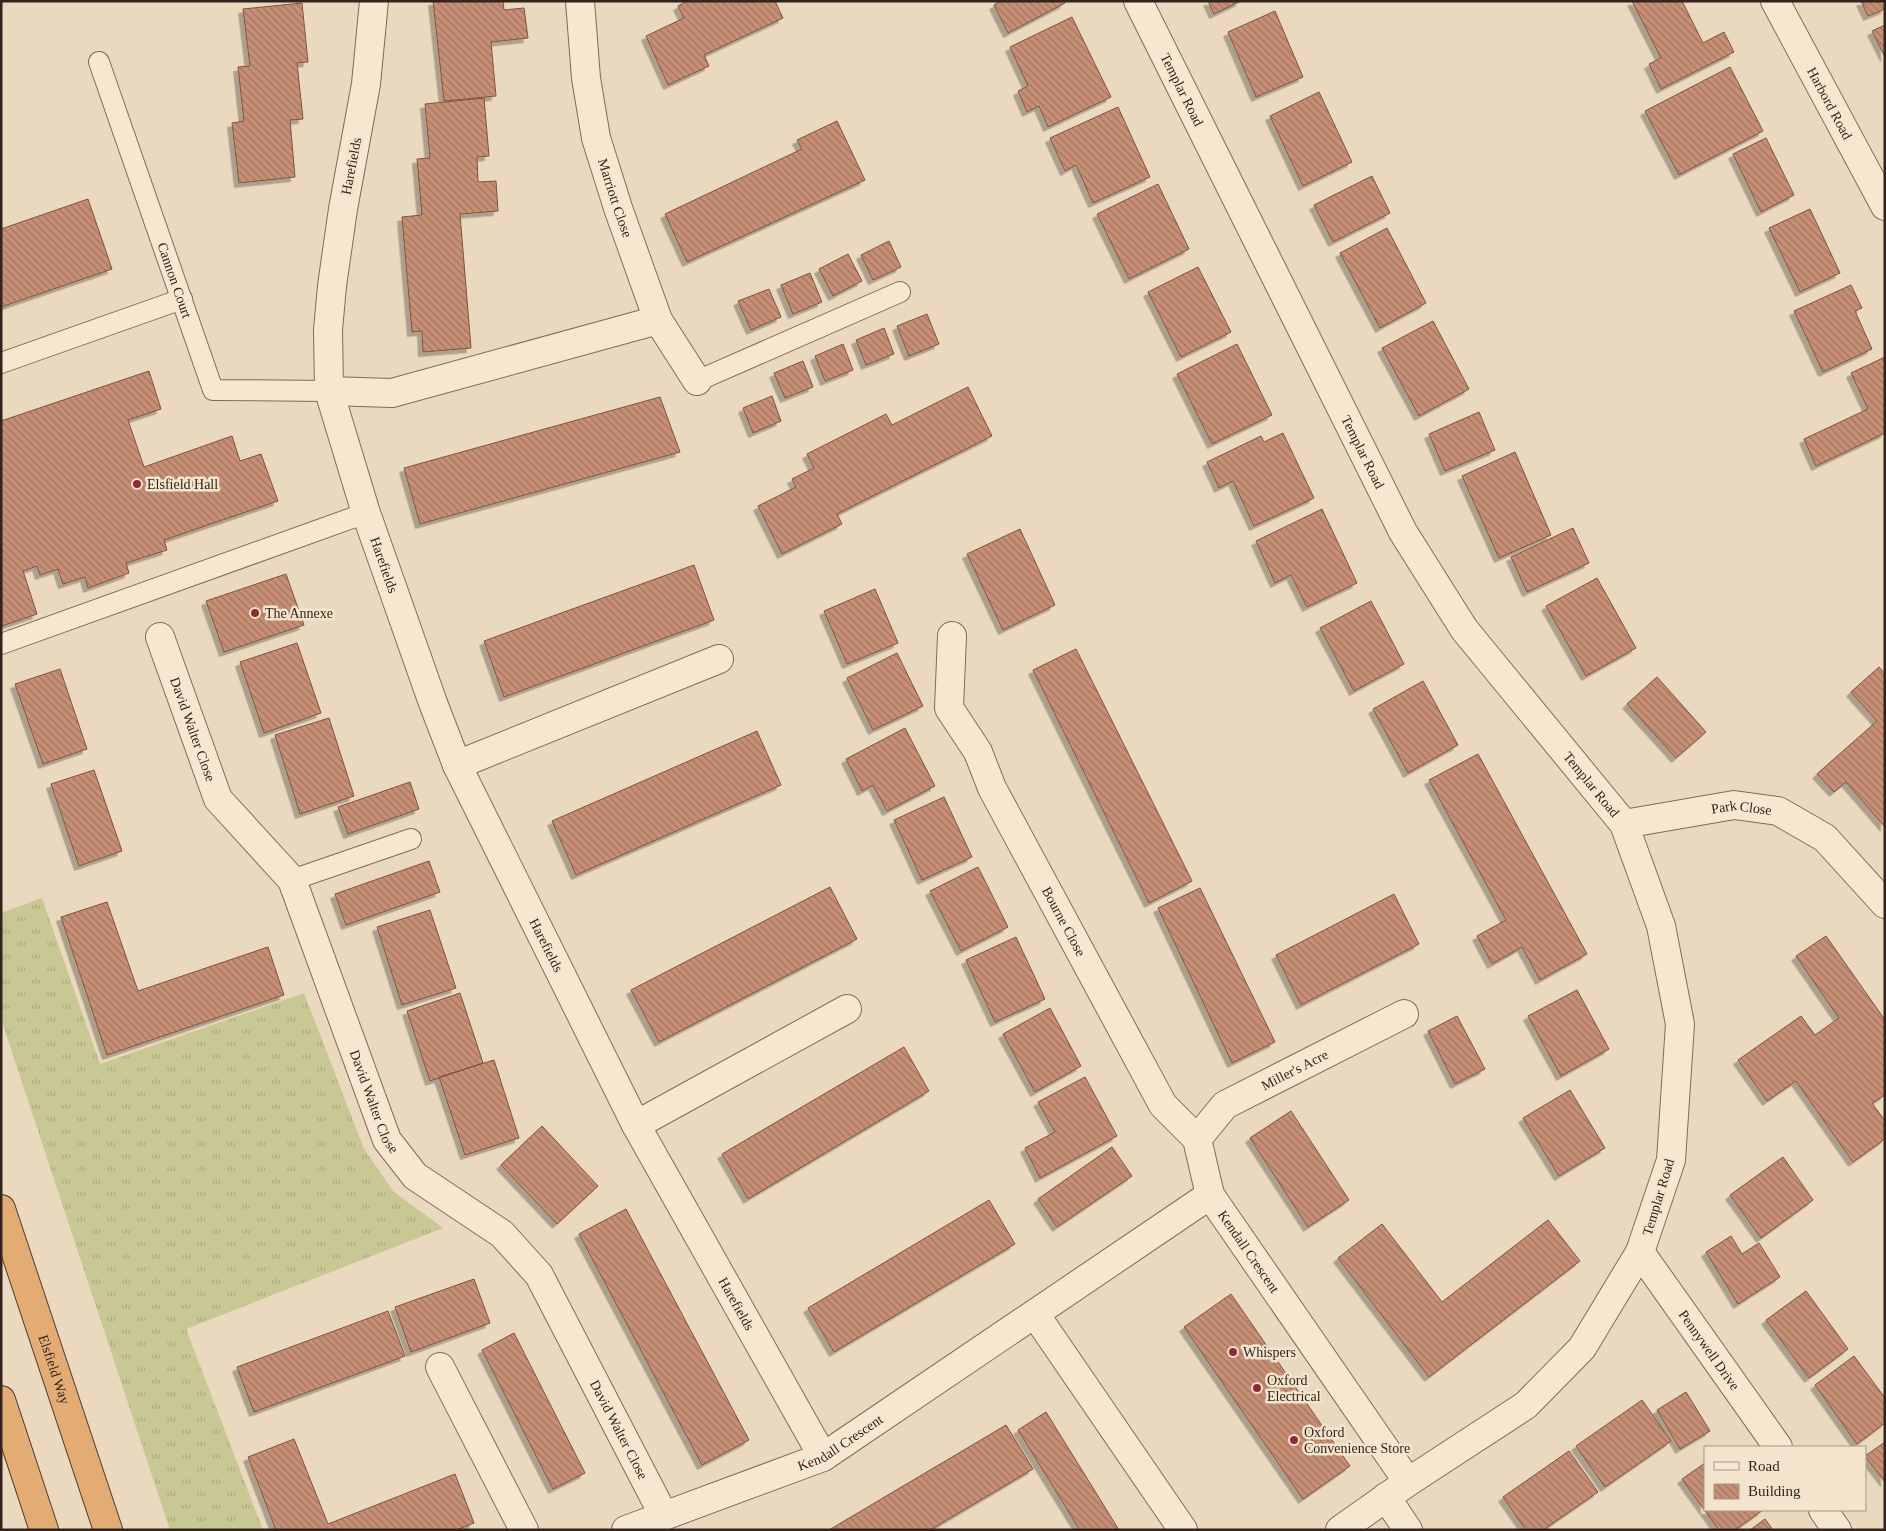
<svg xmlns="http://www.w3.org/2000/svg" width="1886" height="1531" font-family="Georgia,serif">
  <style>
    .grass { fill: url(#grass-tufts) }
    .building { fill: url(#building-back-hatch); stroke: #805240; filter: url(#shadow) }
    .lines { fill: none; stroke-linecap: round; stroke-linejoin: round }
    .service-casing { stroke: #826a58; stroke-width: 22 }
    .minor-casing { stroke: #826a58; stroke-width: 30 }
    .trunk-casing { stroke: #50392d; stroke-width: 30 }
    .service { stroke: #f6e7d1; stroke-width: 20 }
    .minor { stroke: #f6e7d1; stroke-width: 28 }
    .trunk { stroke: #e2ac74; stroke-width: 28 }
    .poi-dot { fill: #8d2c37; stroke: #f3e4ce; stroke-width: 2 }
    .labels { text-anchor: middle; stroke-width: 5; stroke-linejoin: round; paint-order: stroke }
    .street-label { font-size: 14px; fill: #32241c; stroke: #f3e4ce }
    .poi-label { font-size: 14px; fill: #32241c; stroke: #f3e4ce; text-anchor: start }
  </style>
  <defs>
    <pattern id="grass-tufts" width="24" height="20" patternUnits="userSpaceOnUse" patternTransform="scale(1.25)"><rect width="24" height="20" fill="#c7c894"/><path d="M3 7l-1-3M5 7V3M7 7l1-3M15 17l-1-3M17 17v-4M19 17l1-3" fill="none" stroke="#abac7f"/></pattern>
    <pattern id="building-back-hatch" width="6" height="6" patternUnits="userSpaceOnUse" patternTransform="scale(1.25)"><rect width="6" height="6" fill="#c78f76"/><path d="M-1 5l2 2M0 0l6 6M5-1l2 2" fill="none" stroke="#a27560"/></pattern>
    <filter id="shadow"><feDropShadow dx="-4.5" dy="4.5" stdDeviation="0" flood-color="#0004"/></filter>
  </defs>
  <rect width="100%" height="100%" fill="#ebd9bf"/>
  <path class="grass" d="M42 898 100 1064 304 993 364 1149 393 1191 443 1228 186 1329 263 1530H170L1 1019V913Z"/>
  <path class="building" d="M433 1H503L504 10 524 8 528 38 491 42 496 96 444 101Z
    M687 1H775L783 18 704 55 709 66 668 85 646 36 684 18 678 6Z
    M1001 1H1064L1065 3 1008 33 994 5Z
    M1208 1H1241L1214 14Z
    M1632 1H1682L1703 43 1724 32 1734 52 1661 89 1649 64 1661 58Z
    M1861 1H1885V9L1868 16Z
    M302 3 308 62 297 63 303 119 290 120 295 177 239 183 232 123 244 121 238 67 250 66 243 9Z
    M1275 11 1303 77 1256 97 1228 32Z
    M1072 17 1111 97 1048 127 1039 106 1027 112 1018 91 1028 86 1010 47Z
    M1885 25V57L1872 31Z
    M1730 67 1763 131 1679 175 1645 111Z
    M1319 92 1352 162 1303 186 1270 116Z
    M484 98 489 156 477 157 478 182 496 181 498 211 460 214 471 348 423 352 422 331 412 332 402 217 422 215 417 159 430 158 425 104Z
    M1118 107 1150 177 1093 203 1076 165 1065 171 1050 138Z
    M837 121 865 180 687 262 665 214 802 149 797 140Z
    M1766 138 1794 195 1761 212 1733 154Z
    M1372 176 1390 213 1333 242 1314 205Z
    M1158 184 1189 249 1129 279 1097 214Z
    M88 199 112 269 1 307V229Z
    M1810 209 1840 273 1800 292 1769 228Z
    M1387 228 1426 303 1380 328 1340 253Z
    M889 241 901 267 873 280 861 255Z
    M848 254 862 281 833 296 819 269Z
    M1198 267 1231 332 1181 357 1148 292Z
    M810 273 822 302 793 314 781 285Z
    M1851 285 1862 308 1855 311 1872 349 1823 372 1794 311Z
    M769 289 781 317 751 330 738 301Z
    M927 314 939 344 909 356 897 326Z
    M1433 321 1469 389 1419 416 1382 348Z
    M884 328 894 354 866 365 856 340Z
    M843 344 853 370 825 381 815 356Z
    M1237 344 1272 415 1212 444 1177 374Z
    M1885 357V433L1816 466 1804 439 1868 409 1851 373Z
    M803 361 813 387 785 398 774 373Z
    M149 371 161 409 128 420 144 467 232 436 240 461 261 454 278 501 164 540 167 550 126 563 129 573 88 588 85 577 63 584 58 569 40 575 37 566 23 571 37 614 2 626 1 421Z
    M968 387 992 436 837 514 842 524 782 554 758 506 796 487 792 479 814 468 807 454 886 414 892 425Z
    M772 396 781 421 753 433 743 408Z
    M660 397 680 452 420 524 404 468Z
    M1479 412 1495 450 1445 471 1429 434Z
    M1283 433 1314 498 1254 526 1233 481 1219 488 1207 462 1261 436 1264 442Z
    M1515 452 1551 535 1499 558 1462 476Z
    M1322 509 1357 583 1307 607 1291 575 1275 583 1256 541Z
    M1573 528 1589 563 1527 592 1511 557Z
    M1020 529 1055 605 1003 630 967 554Z
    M694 565 714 620 504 697 484 641Z
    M286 574 304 625 224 652 206 601Z
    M1597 578 1636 648 1586 676 1546 606Z
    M875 589 898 643 847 664 824 611Z
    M1371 601 1404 664 1354 691 1320 628Z
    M297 643 321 713 264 733 240 662Z
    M1076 649 1192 881 1149 903 1033 670Z
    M897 653 923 706 873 730 847 678Z
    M1879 667 1885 674V827L1846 782 1834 792 1817 774 1877 721 1851 692Z
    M60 669 87 749 43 764 15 684Z
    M1657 677 1706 732 1676 758 1627 704Z
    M1423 681 1458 745 1408 773 1373 709Z
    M329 718 354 796 300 814 275 735Z
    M905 728 935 786 887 811 873 785 862 791 846 759Z
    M757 731 781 785 576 875 552 821Z
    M1478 754 1587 954 1540 980 1522 947 1492 964 1477 936 1506 920 1429 780Z
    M94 770 122 851 79 866 51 784Z
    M410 782 419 809 348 834 338 807Z
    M944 797 972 857 922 880 894 820Z
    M429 861 440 892 346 925 335 894Z
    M978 867 1008 927 961 951 930 891Z
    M830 887 857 939 659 1042 631 990Z
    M1200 888 1275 1042 1232 1063 1158 908Z
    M1394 894 1419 944 1301 1005 1276 955Z
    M107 902 138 991 268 947 284 995 107 1055 61 917Z
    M430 910 456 988 402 1005 377 927Z
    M1826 936 1885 1020V1095L1872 1103 1885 1121V1139L1853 1162 1796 1081 1767 1101 1738 1060 1801 1016 1815 1035 1839 1018 1796 956Z
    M1016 937 1045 999 995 1022 966 960Z
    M1577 990 1609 1049 1561 1076 1528 1016Z
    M460 993 483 1063 430 1081 407 1011Z
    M1050 1008 1081 1066 1035 1092 1003 1034Z
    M1457 1016 1485 1069 1455 1084 1428 1031Z
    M904 1047 929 1091 748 1199 722 1154Z
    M494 1060 519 1138 465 1155 439 1077Z
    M1085 1077 1117 1136 1040 1178 1025 1148 1055 1132 1038 1102Z
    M1570 1090 1605 1148 1559 1176 1523 1118Z
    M1291 1111 1349 1200 1308 1227 1250 1138Z
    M542 1126 598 1186 557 1224 501 1165Z
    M1112 1147 1132 1176 1057 1227 1038 1199Z
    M1783 1157 1813 1200 1761 1238 1730 1195Z
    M989 1200 1015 1244 834 1352 808 1308Z
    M626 1209 749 1440 702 1465 579 1234Z
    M1548 1220 1580 1261 1429 1377 1338 1258 1382 1224 1442 1302Z
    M1731 1236 1742 1254 1759 1243 1780 1277 1738 1304 1706 1252Z
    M474 1279 490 1323 411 1352 395 1307Z
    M1806 1291 1848 1349 1809 1378 1766 1320Z
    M1231 1294 1350 1466 1303 1499 1184 1327Z
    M388 1311 405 1356 254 1412 237 1367Z
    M514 1333 585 1473 553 1489 482 1350Z
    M1854 1356 1885 1398V1423L1857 1444 1815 1385Z
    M1686 1392 1710 1431 1680 1449 1657 1410Z
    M1642 1400 1671 1441 1605 1487 1576 1446Z
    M1046 1412 1119 1530H1080L1018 1430Z
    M1006 1425 1033 1469 930 1530H829Z
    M294 1439 328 1524 455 1474 474 1523 456 1530H276L248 1457Z
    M1885 1442V1482L1865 1456Z
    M1569 1451 1598 1492 1543 1530H1526L1503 1497Z
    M1705 1463V1510H1763L1735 1530H1719L1682 1479Z
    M1765 1519 1773 1530H1750Z"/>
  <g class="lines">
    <g class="service-casing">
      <g id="service">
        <path id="s1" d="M99 62 213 390 329 391"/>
        <path d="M1 363 182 299"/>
        <path d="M697 381 900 292"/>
        <path d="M1 644 366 513"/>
        <path d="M292 880 411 839"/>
      </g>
    </g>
    <g class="minor-casing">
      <g id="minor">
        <path id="s2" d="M374 1 366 84 343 209 332 286 328 330 329 391 366 513 433 703 457 765 636 1125 823 1457"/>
        <path id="s3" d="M580 1 586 78 596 138 618 208 658 320 697 381"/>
        <path id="s4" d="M1138 1 1403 532 1464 629 1624 824 1661 926 1680 1024 1671 1160 1640 1252 1582 1348 1526 1405 1408 1482 1340 1530"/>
        <path id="s5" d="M1775 1 1885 206"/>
        <path d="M329 391 392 393 658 320"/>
        <path id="s6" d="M952 636 949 708 978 752 992 788 1163 1105 1197 1139 1210 1195"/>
        <path id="s7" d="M160 637 218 799 292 880 387 1140 415 1176 502 1234 539 1275 664 1516"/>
        <path d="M457 765 719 659"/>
        <path id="s8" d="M1624 824 1734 805 1778 811 1825 838 1885 904"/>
        <path d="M636 1125 847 1009"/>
        <path id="s9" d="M1197 1139 1225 1105 1404 1014"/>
        <path id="s10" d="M1640 1252 1778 1447"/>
        <path d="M1035 1314 1183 1530"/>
        <path d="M440 1367 524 1530"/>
        <path d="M1386 1497 1408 1530"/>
        <path d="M1823 1510 1837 1530"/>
        <path id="s11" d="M626 1530 823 1457 1210 1195 1408 1482"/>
      </g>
    </g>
    <g class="trunk-casing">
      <g id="trunk">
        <path id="s12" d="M1 1209 108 1530"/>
        <path d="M1 1400 44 1530"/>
      </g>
    </g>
    <use href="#service" class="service"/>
    <use href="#minor" class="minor"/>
    <use href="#trunk" class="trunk"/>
  </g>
  <g class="poi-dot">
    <circle cx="137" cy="484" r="5"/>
    <circle cx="255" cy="613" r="5"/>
    <circle cx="1233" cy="1352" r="5"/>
    <circle cx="1257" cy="1388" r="5"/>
    <circle cx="1294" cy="1440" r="5"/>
  </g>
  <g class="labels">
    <g class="street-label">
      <text dy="5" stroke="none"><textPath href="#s4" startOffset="99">Templar Road</textPath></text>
      <text dy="5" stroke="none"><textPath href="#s5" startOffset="116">Harbord Road</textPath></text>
      <text transform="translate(351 166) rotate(-79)" y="5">Harefields</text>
      <text dy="5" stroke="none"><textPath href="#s3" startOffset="201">Marriott Close</textPath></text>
      <text dy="5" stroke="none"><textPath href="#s1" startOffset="231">Cannon Court</textPath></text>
      <text dy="5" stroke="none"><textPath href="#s4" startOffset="504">Templar Road</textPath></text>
      <text dy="5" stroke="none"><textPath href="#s2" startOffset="576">Harefields</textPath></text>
      <text dy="5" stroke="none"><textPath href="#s7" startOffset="98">David Walter Close</textPath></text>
      <text dy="5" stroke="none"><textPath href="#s4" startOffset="909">Templar Road</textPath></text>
      <text dy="5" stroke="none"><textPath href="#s8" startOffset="119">Park Close</textPath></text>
      <text dy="5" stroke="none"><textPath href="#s6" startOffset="315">Bourne Close</textPath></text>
      <text dy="5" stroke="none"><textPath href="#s2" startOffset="990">Harefields</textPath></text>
      <text dy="5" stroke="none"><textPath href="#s9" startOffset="122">Miller's Acre</textPath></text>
      <text dy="5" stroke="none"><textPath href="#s7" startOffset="518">David Walter Close</textPath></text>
      <text transform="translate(1658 1197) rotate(-73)" y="5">Templar Road</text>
      <text dy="5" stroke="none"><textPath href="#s11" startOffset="746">Kendall Crescent</textPath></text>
      <text dy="5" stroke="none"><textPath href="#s2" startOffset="1396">Harefields</textPath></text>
      <text dy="5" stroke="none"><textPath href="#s10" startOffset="120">Pennywell Drive</textPath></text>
      <text dy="5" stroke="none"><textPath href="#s12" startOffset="169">Elsfield Way</textPath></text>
      <text dy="5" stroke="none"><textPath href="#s7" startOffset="938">David Walter Close</textPath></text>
      <text dy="5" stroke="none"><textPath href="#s11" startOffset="232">Kendall Crescent</textPath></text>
    </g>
    <g class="poi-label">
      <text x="147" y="489">Elsfield Hall</text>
      <text x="265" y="618">The Annexe</text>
      <text x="1243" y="1357">Whispers</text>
      <text x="1267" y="1385">Oxford<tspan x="1267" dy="16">Electrical</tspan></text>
      <text x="1304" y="1437">Oxford<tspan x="1304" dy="16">Convenience Store</tspan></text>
    </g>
  </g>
  <rect width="1886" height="1531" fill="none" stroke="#32241c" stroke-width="5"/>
  <rect x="1704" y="1446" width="162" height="65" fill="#f3e4ce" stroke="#a69787"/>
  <rect x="1714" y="1462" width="25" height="8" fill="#f6e7d1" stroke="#a69787"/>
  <text x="1748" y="1471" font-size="15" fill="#32241c">Road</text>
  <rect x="1714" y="1484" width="25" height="15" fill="url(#building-back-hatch)" stroke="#a69787"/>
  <text x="1748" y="1496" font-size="15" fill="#32241c">Building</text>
</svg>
